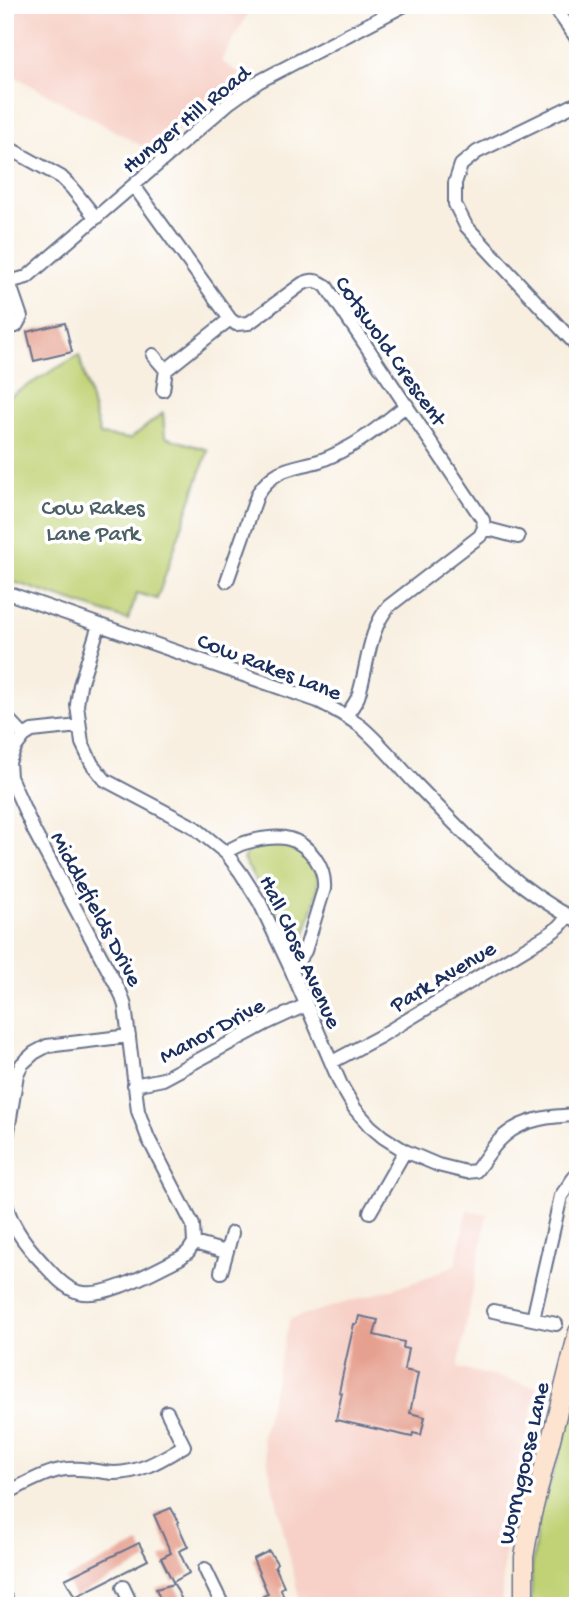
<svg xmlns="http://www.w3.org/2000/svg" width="583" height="1611" font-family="'Gochi Hand',sans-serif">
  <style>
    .built { fill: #f7d1c7 }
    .green { fill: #c0d275; stroke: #6e806a; stroke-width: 2 }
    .building { fill: #e6a08f }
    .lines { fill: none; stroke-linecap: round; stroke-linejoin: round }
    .minor-casing { stroke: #68728c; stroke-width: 16 }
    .secondary-casing { stroke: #68728c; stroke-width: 21 }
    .minor { stroke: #fff; stroke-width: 12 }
    .secondary { stroke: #fde4d1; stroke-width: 18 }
    .labels { text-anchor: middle; stroke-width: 7; stroke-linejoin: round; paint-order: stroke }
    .street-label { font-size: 23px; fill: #1b2f5e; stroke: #fff }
    .park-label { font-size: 23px; fill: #4d6065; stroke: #fff }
  </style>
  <rect width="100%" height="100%" fill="#fff"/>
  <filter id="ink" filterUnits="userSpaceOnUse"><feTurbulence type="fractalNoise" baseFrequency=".0143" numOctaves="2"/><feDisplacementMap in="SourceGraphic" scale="14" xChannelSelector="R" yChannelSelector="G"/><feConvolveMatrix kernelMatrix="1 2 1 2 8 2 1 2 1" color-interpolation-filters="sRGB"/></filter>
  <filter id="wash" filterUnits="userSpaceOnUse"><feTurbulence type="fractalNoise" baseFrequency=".00686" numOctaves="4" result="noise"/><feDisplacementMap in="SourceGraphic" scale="28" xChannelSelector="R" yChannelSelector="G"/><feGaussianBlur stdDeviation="1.57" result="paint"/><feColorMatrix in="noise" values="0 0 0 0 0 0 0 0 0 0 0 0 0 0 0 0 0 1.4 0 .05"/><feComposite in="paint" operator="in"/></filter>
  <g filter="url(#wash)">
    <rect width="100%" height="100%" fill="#f8efe0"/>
    <path class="built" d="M5 5H253L221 61 242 75 151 151 5 71Z
      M467 1210 487 1215 458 1368 537 1387 505 1549 501 1606H301L262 1438 290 1319 422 1280 456 1264Z"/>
    <path class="green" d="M79 355 100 435 130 439 163 413 165 437 208 450 157 599 137 593 128 620 5 579V399Z
      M270 844C287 844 298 843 308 859 311 863 316 868 317 872 322 889 304 934 299 952L243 859 248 851Z
      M578 1399V1606H531L532 1567 539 1515Z"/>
    <g id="blocks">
      <path class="building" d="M65 323 72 352 34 361 27 332Z
        M359 1316 378 1320 374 1335 404 1342 403 1348 408 1349 404 1370 418 1373 410 1413 425 1417 421 1435 413 1433 412 1437 336 1420 342 1393 339 1392 345 1364 354 1324H357Z
        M171 1508 179 1522 177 1523 188 1547 179 1551 189 1573 173 1582 161 1558 171 1553 154 1515Z
        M139 1543 148 1560 75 1597 65 1579Z
        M269 1551 277 1563 275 1566 284 1586 281 1589 287 1606H267L263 1596 268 1594 253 1559Z
        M174 1584 185 1606H163L156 1589Z"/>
    </g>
  </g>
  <g filter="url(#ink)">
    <use href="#blocks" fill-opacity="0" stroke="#68728c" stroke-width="2"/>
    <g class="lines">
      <g class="minor-casing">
        <path id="minor" d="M553 5 578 40
          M578 103 477 152 461 165 455 183V204L466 226 578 347
          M5 146 61 177 71 187 96 218
          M134 186 230 319 236 324 249 323 302 284C312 279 317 280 326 286L483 520 484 528 480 536 389 606C368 630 368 667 358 697 355 704 350 710 346 716
          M5 283 27 277 230 102 258 82 405 5
          M5 329 16 326 21 317 9 282
          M153 355 166 370 163 390
          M166 370 230 319
          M484 528 518 537
          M227 581 258 493C276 467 291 469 319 461 329 458 340 452 349 447 370 436 388 419 407 405
          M5 592 318 701C332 708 346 716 359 725 378 740 398 765 415 783 465 834 513 888 578 921
          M99 625 80 685 77 705 82 743 92 764 105 780 194 827 226 853 241 873 260 903 290 967 341 1085 355 1109 370 1126 383 1137 405 1151 438 1165 466 1172 476 1171C485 1159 493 1145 504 1136 524 1118 553 1116 578 1115
          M5 716 24 736
          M79 726 32 731 24 736 15 748 9 762 10 777 34 831 121 994 125 1006 138 1111 148 1138 193 1225 194 1243 226 1252
          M226 853C235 845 244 843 256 840 281 835 299 836 315 858 322 868 325 877 324 889L305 951 298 961 290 967
          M332 1062 379 1037 551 933 560 926 568 916
          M134 1085 163 1079 267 1023 306 1005
          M5 1150 17 1074 22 1064 34 1053 47 1046 129 1036
          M5 1200C10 1224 24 1243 41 1261 51 1272 63 1287 78 1292 105 1300 155 1270 180 1258L188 1252 194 1243
          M370 1212 405 1151
          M221 1272 232 1233
          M493 1311 556 1324
          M533 1319 561 1196 578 1172
          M5 1494C23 1485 41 1474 60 1470 78 1466 96 1472 114 1473 141 1473 162 1459 184 1446L167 1412
          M205 1569 223 1606
          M123 1587 132 1606
          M5 1598 6 1599"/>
      </g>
      <g class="secondary-casing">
        <path id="secondary" d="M524 1606V1557L531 1518 578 1332"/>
      </g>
      <use href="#minor" class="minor"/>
      <use href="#secondary" class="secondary"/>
    </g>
  </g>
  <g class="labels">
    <g class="street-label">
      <text transform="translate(185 118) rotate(-39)" y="8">Hunger Hill Road</text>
      <text transform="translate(392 350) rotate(55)" y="8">Cotswold Crescent</text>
      <text transform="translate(270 665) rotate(21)" y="8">Cow Rakes Lane</text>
      <text transform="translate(98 908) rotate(62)" y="8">Middlefields Drive</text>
      <text transform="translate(302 951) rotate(65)" y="8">Hall Close Avenue</text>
      <text transform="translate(442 975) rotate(-31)" y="8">Park Avenue</text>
      <text transform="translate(211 1029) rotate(-28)" y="8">Manor Drive</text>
      <text transform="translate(522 1463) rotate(-77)" y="8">Worrygoose Lane</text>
    </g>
    <g class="park-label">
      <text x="93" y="514">Cow Rakes<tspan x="93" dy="26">Lane Park</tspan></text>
    </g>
  </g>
  <rect width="583" height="1611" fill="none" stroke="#fff" stroke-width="28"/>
</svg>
